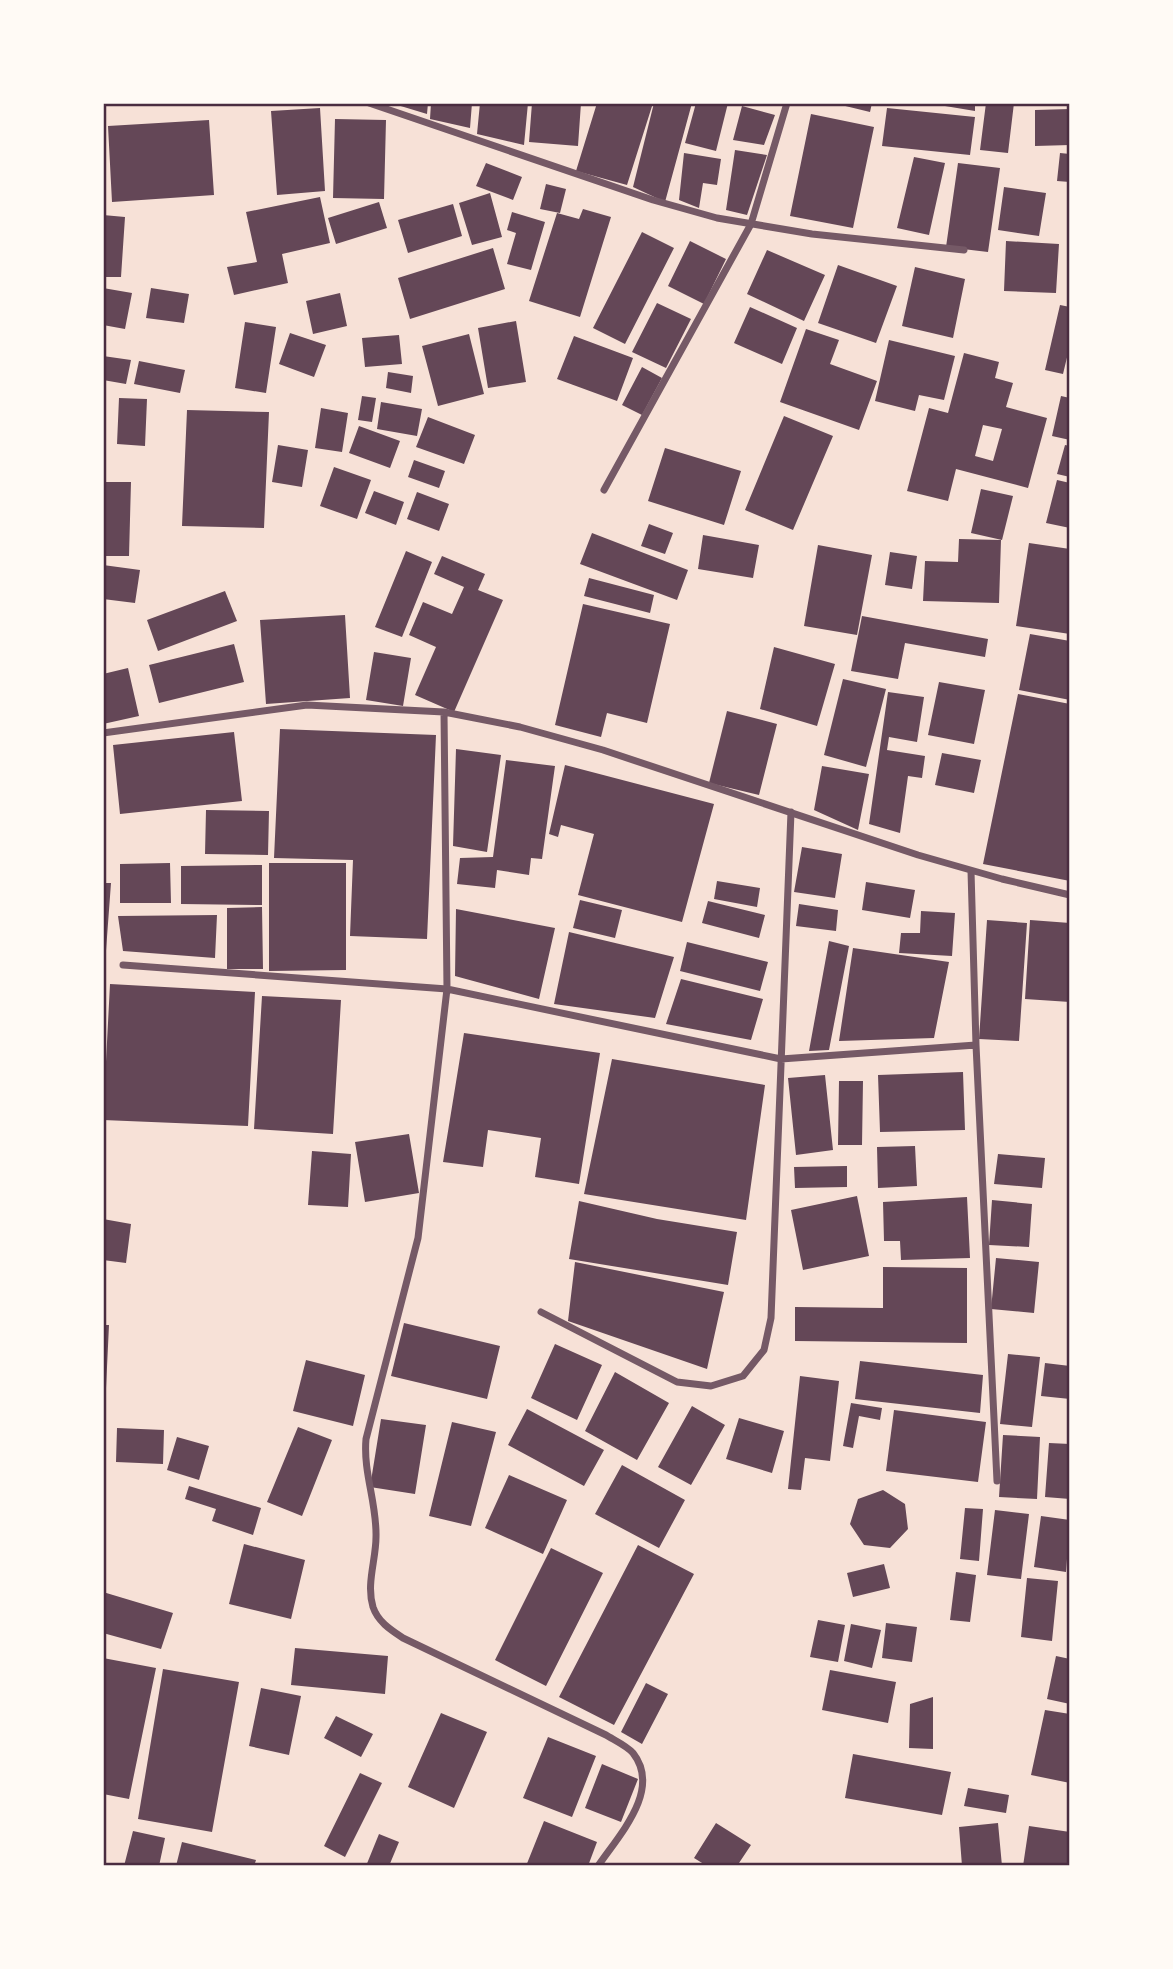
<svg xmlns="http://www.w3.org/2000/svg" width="1173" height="1969" font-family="'Source Sans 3',sans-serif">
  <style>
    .building { fill: #644757; fill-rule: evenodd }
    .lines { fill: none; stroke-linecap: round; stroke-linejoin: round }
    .minor { stroke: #755966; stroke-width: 7 }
    .neatline { fill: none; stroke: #4a2c40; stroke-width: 2.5 }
  </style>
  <rect width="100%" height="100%" fill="#f7e1d7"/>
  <path class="building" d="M428 103 427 114 394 104V103Z
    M431 103H472L470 128 430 119Z
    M480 103H528L524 145 477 134Z
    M532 103H581L578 146 529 142Z
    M597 103H653L627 185 576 171Z
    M654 103H692L665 202 633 187Z
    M696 103H728L716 151 685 143Z
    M833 103H872L870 112Z
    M927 103H975V111Z
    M986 103H1014L1008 153 980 150Z
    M742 106 775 115 764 145 733 140Z
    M320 108 325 191 277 195 271 111Z
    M887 108 975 117 970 155 882 146Z
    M1070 109V145L1035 146V110Z
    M811 114 874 127 853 228 790 216Z
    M335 119 386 120 384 199 333 198Z
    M209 120 214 195 112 202 108 126Z
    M735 150 767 155 747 215 726 210Z
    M684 153 721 159 717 185 703 183 699 208 679 200Z
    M1060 153 1070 154V182L1057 181Z
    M914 157 945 163 929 235 897 228Z
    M486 163 522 177 513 200 476 186Z
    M958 163 1000 168 988 252 946 247Z
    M546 184 566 189 560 213 540 209Z
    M1004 187 1046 193 1039 236 998 230Z
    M490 193 502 237 472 245 459 203Z
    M320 197 330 243 282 254 288 283 234 295 227 267 257 262 246 212Z
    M379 202 387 228 336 244 328 218Z
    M453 204 462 236 408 253 398 220Z
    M583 209 611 217 580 317 529 301 557 213 579 219Z
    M512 212 545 222 531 270 507 264 516 233 507 230Z
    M103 215 125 217 121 277H103Z
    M642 232 674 248 625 344 593 328Z
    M690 241 726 259 704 304 668 286Z
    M1006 241 1059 244 1056 293 1004 291Z
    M493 248 505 289 410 319 398 278Z
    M767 250 825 275 804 321 747 294Z
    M838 265 897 286 876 343 818 323Z
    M915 267 965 279 953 338 902 326Z
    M103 288 132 293 125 329 103 325Z
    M151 288 189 294 184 323 146 318Z
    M340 293 347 326 313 334 306 301Z
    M657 303 691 319 666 368 632 352Z
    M1060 305 1070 307V345L1063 374 1045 370Z
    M750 307 797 328 782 364 734 343Z
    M516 321 526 382 488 388 478 328Z
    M245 322 276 327 266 393 235 388Z
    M806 329 839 340 830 364 877 381 859 430 780 402Z
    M290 333 326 345 314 377 279 364Z
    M469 334 484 394 438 406 422 346Z
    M399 335 402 364 365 367 362 338Z
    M574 336 633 358 617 401 557 379Z
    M889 340 955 356 944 400 919 395 915 411 875 401Z
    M964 353 999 362 995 378 1013 383 1006 407 1047 418 1028 488 956 469 948 501 907 491 929 408 948 413ZM983 425 1002 429 993 461 975 456Z
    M103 356 131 360 126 384 103 380Z
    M139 361 185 370 180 393 134 384Z
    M642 367 662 378 642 415 622 405Z
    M388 372 413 376 411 393 386 388Z
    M362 396 376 398 372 422 358 420Z
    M1061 396 1070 398V440L1052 436Z
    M119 398 147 399 145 446 117 444Z
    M381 402 422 409 417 436 377 429Z
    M321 408 348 413 342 452 315 448Z
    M187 410 269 412 264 528 182 526Z
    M784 416 833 436 793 530 745 510Z
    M428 417 475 435 464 464 416 447Z
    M359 426 400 441 390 468 349 453Z
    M278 445 308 450 302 487 272 482Z
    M1065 445 1070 446V477L1057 474Z
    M665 448 741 471 724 525 648 501Z
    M414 460 445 471 439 488 408 477Z
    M334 467 371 480 357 519 320 506Z
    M1057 480 1070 483V528L1046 523Z
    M103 482H131L129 556H103Z
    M981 489 1013 496 1002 540 971 533Z
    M374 491 404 502 396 525 365 513Z
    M417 492 449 504 439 531 407 519Z
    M649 524 673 533 665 554 641 546Z
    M592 533 688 570 677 600 580 564Z
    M703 535 759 545 753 578 698 569Z
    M959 539 1001 540 999 603 923 601 925 561 958 562Z
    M1029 543 1070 549V634L1016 626Z
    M818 545 872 555 857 635 804 626Z
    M406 551 432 562 402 637 375 627Z
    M890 552 917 556 912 589 885 585Z
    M442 556 485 574 478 590 503 600 454 712 415 695 436 647 409 635 423 602 452 614 464 587 434 574Z
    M103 565 140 570 135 603 103 599Z
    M589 578 654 595 650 613 584 596Z
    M225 591 237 621 158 651 147 620Z
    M583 604 670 624 647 723 607 713 601 737 555 725Z
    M345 615 350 698 266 704 260 620Z
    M862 616 988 639 985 657 905 643 898 679 851 671Z
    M1030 634 1070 641V700L1019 690Z
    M234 644 244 682 159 703 149 665Z
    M774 647 835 664 817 726 760 709Z
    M374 652 411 658 403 706 366 700Z
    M128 668 139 716 103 724V674Z
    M843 679 886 689 866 767 824 755Z
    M939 682 985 690 974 744 928 735Z
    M888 692 924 697 917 742 889 737 887 750 925 756 922 778 908 776 900 833 869 824Z
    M1018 694 1070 704V881L983 864Z
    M727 711 777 724 759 795 709 783Z
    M280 729 436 735 427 939 350 936 353 860 274 858Z
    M234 732 242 801 120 814 113 745Z
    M456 749 501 755 487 852 453 846Z
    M942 753 981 760 974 793 935 785Z
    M506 760 555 766 542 859 531 858 529 875 497 870 495 888 457 884 460 858 493 857Z
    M565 765 714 804 682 922 578 895 594 834 561 825 558 837 549 834Z
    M822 766 869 774 858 830 814 810Z
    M206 810 269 811 268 855 205 854Z
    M802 847 842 854 835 898 794 892Z
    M170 863 171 903H120V864Z
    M269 863H346V970L269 971Z
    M262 865V905L181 904V866Z
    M717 881 760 888 757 907 714 899Z
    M866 882 915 890 910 918 862 910Z
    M103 883H111L105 964H103Z
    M580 900 622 910 615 938 573 928Z
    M708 901 765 915 759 938 702 923Z
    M799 904 838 910 836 931 796 926Z
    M262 907 263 969H227V908Z
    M456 909 555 928 539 999 455 976Z
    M921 911 955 913 952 956 899 953 901 933H920Z
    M217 915 215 958 123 951 118 916Z
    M987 920 1027 923 1019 1041 979 1039Z
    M1030 920 1070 923V1002L1025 999Z
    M569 932 674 957 655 1018 554 1004Z
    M829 941 849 946 829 1050 809 1051Z
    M687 942 768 962 760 991 680 971Z
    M853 948 949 962 934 1038 839 1041Z
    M681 979 763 999 751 1040 666 1024Z
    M110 984 255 992 248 1126 103 1120Z
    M262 996 341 1000 333 1134 254 1129Z
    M464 1033 600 1053 579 1184 535 1177 541 1138 488 1130 483 1167 443 1162Z
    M612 1059 765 1085 746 1220 584 1194Z
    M963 1072 965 1130 880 1132 878 1075Z
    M825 1075 833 1150 796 1155 788 1078Z
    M839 1081H863L862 1145H838Z
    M409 1134 419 1193 365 1202 355 1142Z
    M915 1146 917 1186 878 1188 877 1147Z
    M312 1151 351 1154 348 1207 308 1205Z
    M998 1154 1045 1158 1042 1188 994 1184Z
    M847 1166V1187L795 1188 794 1167Z
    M857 1196 869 1256 803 1270 791 1210Z
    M967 1197 970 1258 901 1260 900 1241H884L883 1202Z
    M992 1200 1032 1204 1029 1247 989 1245Z
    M579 1201 657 1219 737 1232 728 1285 569 1259Z
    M103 1219 131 1224 126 1263 103 1260Z
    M996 1258 1039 1262 1034 1313 991 1309Z
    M575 1262 724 1292 707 1369 568 1321Z
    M883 1267 967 1268V1343L795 1341V1307L883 1308Z
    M404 1323 500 1346 487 1399 391 1376Z
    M103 1325H109L106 1388H103Z
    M555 1344 602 1365 577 1420 531 1398Z
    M1008 1354 1040 1357 1032 1427 1000 1424Z
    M306 1360 365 1375 353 1426 293 1411Z
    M860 1361 983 1375 980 1413 855 1399Z
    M1045 1363 1070 1366V1399L1041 1396Z
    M615 1372 669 1403 637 1460 585 1431Z
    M800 1376 839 1381 830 1461 805 1458 801 1490 788 1489Z
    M851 1403 882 1408 880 1420 859 1416 853 1448 843 1446Z
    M692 1406 725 1425 691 1485 658 1467Z
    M527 1409 604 1450 584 1486 508 1445Z
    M894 1410 986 1422 978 1482 886 1471Z
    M739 1418 784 1431 772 1473 726 1459Z
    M381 1419 426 1425 415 1494 370 1487Z
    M452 1422 496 1432 471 1526 429 1516Z
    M298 1427 332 1440 302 1516 267 1502Z
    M117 1428 164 1430 163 1464 116 1462Z
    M1003 1435 1040 1437 1037 1499 999 1497Z
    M177 1437 209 1446 199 1480 167 1470Z
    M1049 1443 1070 1444V1499L1045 1497Z
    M622 1465 685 1500 659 1548 595 1514Z
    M509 1475 567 1500 543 1554 485 1528Z
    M189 1486 261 1508 253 1535 212 1521 216 1509 185 1499Z
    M883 1490 905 1504 908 1529 890 1548 864 1545 850 1524 858 1499Z
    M965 1508 983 1509 979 1561 960 1559Z
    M995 1510 1029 1514 1021 1579 987 1575Z
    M1041 1516 1070 1520 1066 1572 1034 1567Z
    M244 1544 305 1560 291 1619 229 1604Z
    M638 1545 694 1574 614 1725 559 1697Z
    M551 1548 603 1573 546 1686 495 1660Z
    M884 1564 890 1588 853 1597 847 1573Z
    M956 1572 976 1575 970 1622 950 1620Z
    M1027 1578 1058 1581 1052 1641 1021 1637Z
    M103 1592 173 1613 161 1649 103 1633Z
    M818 1620 845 1625 838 1662 810 1657Z
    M886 1623 917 1627 912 1662 882 1658Z
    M851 1624 881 1630 872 1668 844 1661Z
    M295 1648 388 1656 385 1694 291 1685Z
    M1056 1656 1070 1659V1704L1047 1699Z
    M103 1658 156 1668 129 1799 103 1794Z
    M163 1669 239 1682 212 1832 138 1819Z
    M830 1670 896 1682 888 1723 822 1710Z
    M646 1683 668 1694 642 1744 621 1732Z
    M261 1688 301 1696 289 1755 249 1746Z
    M933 1697V1749L909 1748 910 1704Z
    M1045 1710 1070 1714V1783L1031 1775Z
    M441 1713 487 1732 454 1808 408 1787Z
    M336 1716 373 1734 361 1757 324 1738Z
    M548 1737 596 1756 572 1817 523 1798Z
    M853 1754 951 1772 942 1815 845 1798Z
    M602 1764 638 1779 621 1822 585 1808Z
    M360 1773 382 1783 345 1857 324 1846Z
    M968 1788 1009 1795 1006 1813 964 1806Z
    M544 1821 597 1842 588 1866H526Z
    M716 1823 751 1845 737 1866H707L694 1858Z
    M998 1823 1002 1866H962L959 1827Z
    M1029 1826 1070 1832V1866H1023Z
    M133 1831 165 1838 159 1866H124Z
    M379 1834 399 1842 389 1866H366Z
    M182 1842 256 1860 254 1866H176Z"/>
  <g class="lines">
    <path class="minor" d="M369 103 653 200 717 218 812 234 964 250
      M604 490 751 224 787 103
      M444 712 447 989 418 1238 366 1439C363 1473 377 1503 376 1537 376 1560 366 1584 373 1607 378 1622 391 1630 403 1638L606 1735C614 1740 627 1746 633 1753 662 1790 619 1835 598 1866
      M103 733 307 705 444 712 520 727 603 750 918 855 1002 879 1070 895
      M971 871 976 1045 997 1481
      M123 965 447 989 781 1059 976 1045
      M541 1312 677 1382 711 1386 743 1376 764 1350 771 1318 791 812"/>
  </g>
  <rect width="1173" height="1969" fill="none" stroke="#fffaf5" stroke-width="210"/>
  <rect x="105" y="105" width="963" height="1759" class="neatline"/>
</svg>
